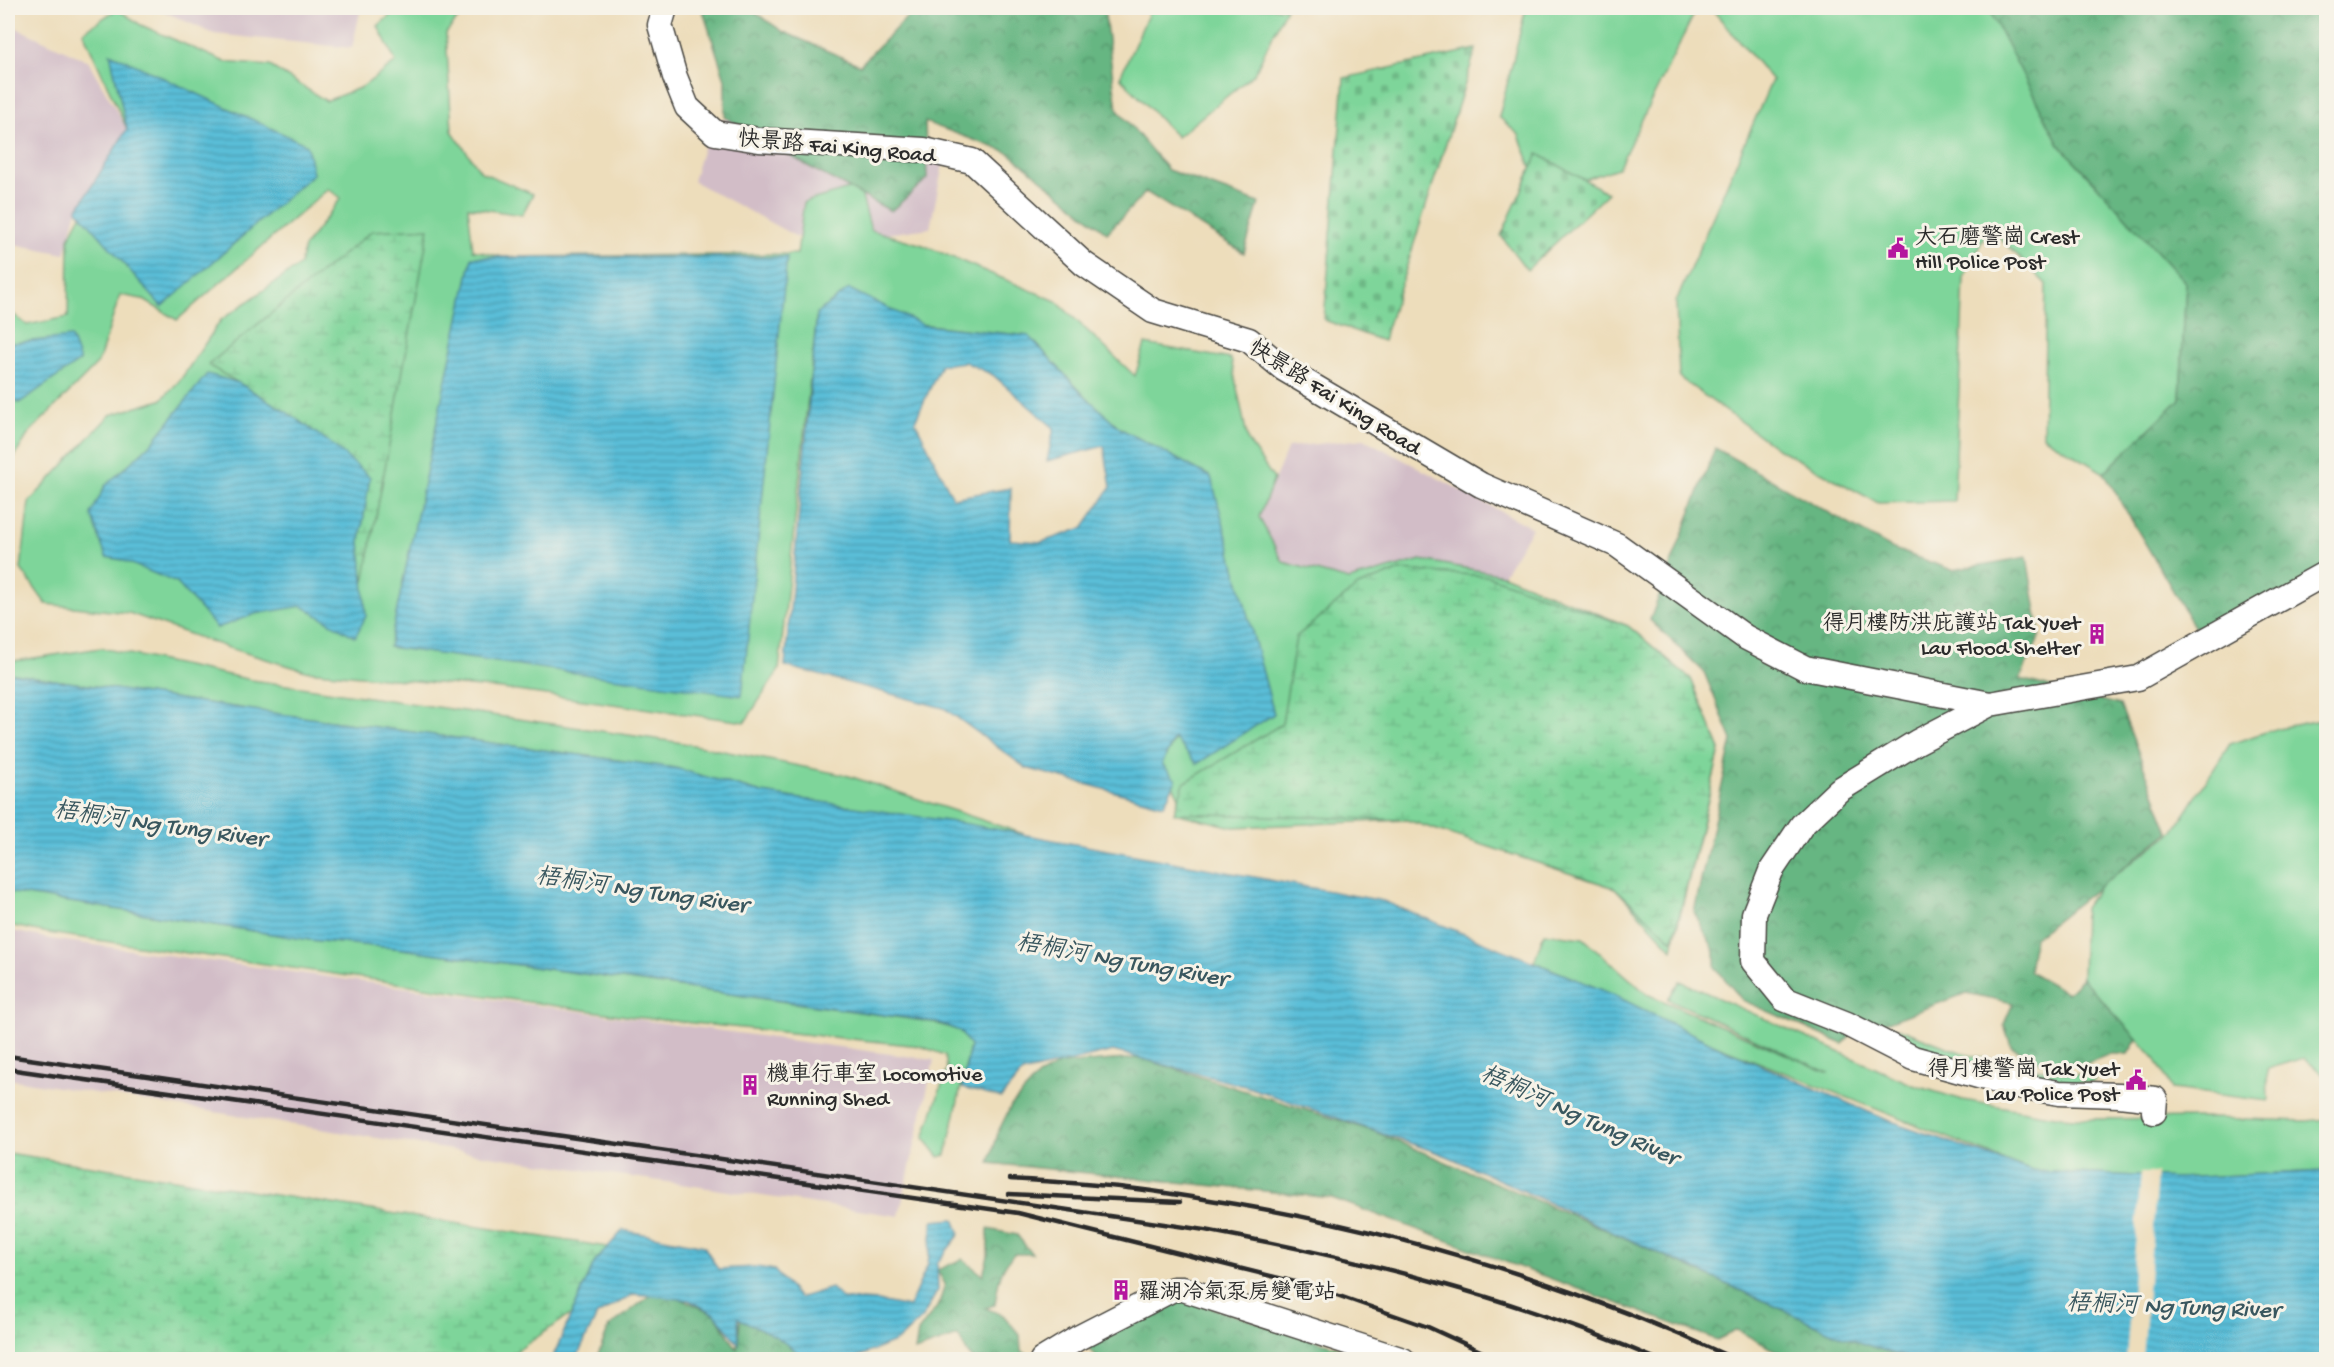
<svg xmlns="http://www.w3.org/2000/svg" width="2334" height="1367" font-family="'Gochi Hand','LXGW WenKai TC',sans-serif">
  <style>
    .industrial { fill: #d2bdc7 }
    .grass { fill: #7ed59a; stroke: #548062; stroke-width: 1.5 }
    .forest { fill: url(#forest-crowns); stroke: #487056; stroke-width: 1.5 }
    .wetland { fill: url(#wetland-marsh); stroke: #548062; stroke-width: 1.5 }
    .cemetery { fill: url(#cemetery-stones); stroke: #548062; stroke-width: 1.5 }
    .water { fill: url(#water-rules); stroke: #427482; stroke-width: 1.5; fill-rule: evenodd }
    .pier { fill: #edddbb }
    .lines { fill: none; stroke-linecap: round; stroke-linejoin: round }
    .minor-casing { stroke: #484641; stroke-width: 27 }
    .minor { stroke: #fff; stroke-width: 24 }
    .rail { stroke: #2b2b2b; stroke-width: 4.5 }
    .labels { text-anchor: middle; stroke-width: 6; stroke-linejoin: round; paint-order: stroke }
    .street-label { font-size: 22px; fill: #2b2b2b; stroke: #f7f3e8 }
    .poi-label { font-size: 22px; fill: #2b2b2b; stroke: #f7f3e8; text-anchor: start }
    .water-label { font-size: 24px; font-style: italic; fill: #39575f; stroke: #f7f3e8 }
  </style>
  <defs>
    <pattern id="forest-crowns" width="20" height="18" patternUnits="userSpaceOnUse" patternTransform="scale(1.5)"><rect width="20" height="18" fill="#66b682"/><path d="M2 6a3 3 0 1 1 6 0M12 15a3 3 0 1 1 6 0" fill="none" stroke="#54946b"/></pattern>
    <pattern id="wetland-marsh" width="20" height="14" patternUnits="userSpaceOnUse" patternTransform="scale(1.5)"><rect width="20" height="14" fill="#7ed59a"/><path d="M1 5h8M5 5V1M11 12h8M15 12V8" fill="none" stroke="#6db785"/></pattern>
    <pattern id="cemetery-stones" width="16" height="16" patternUnits="userSpaceOnUse" patternTransform="scale(1.5)"><rect width="16" height="16" fill="#7ed59a"/><path d="M2 7V4a2 2 0 0 1 4 0v3zM10 15v-3a2 2 0 0 1 4 0v3z" fill="#6db785"/></pattern>
    <pattern id="water-rules" width="6" height="5" patternUnits="userSpaceOnUse" patternTransform="scale(1.5)"><rect width="6" height="5" fill="#5abed8"/><path d="M0 2.5h6" fill="none" stroke="#4b9baf"/></pattern>
  </defs>
  <rect width="100%" height="100%" fill="#f7f3e8"/>
  <filter id="ink" filterUnits="userSpaceOnUse"><feTurbulence type="fractalNoise" baseFrequency=".0167" numOctaves="2"/><feDisplacementMap in="SourceGraphic" scale="12" xChannelSelector="R" yChannelSelector="G"/><feConvolveMatrix kernelMatrix="1 2 1 2 8 2 1 2 1" color-interpolation-filters="sRGB"/></filter>
  <filter id="wash" filterUnits="userSpaceOnUse"><feTurbulence type="fractalNoise" baseFrequency=".008" numOctaves="4" result="noise"/><feDisplacementMap in="SourceGraphic" scale="24" xChannelSelector="R" yChannelSelector="G"/><feGaussianBlur stdDeviation="1.35" result="paint"/><feColorMatrix in="noise" values="0 0 0 0 0 0 0 0 0 0 0 0 0 0 0 0 0 1.4 0 .05"/><feComposite in="paint" operator="in"/></filter>
  <g filter="url(#wash)">
    <rect width="100%" height="100%" fill="#edddbb"/>
    <path class="industrial" d="M156 8H361L352 48 214 34Z
      M8 24 88 61 127 129 77 210 65 254 8 243Z
      M712 118 947 145 930 228 810 244 693 181Z
      M1364 439 1532 528 1503 575 1421 560 1349 580 1283 562 1259 517 1288 447Z
      M8 930 51 939 934 1060 899 1216 483 1155 8 1079Z"/>
    <path class="grass" d="M398 8H467L446 33 452 131 481 172 533 194 522 215 468 207 473 250 503 257 797 254 804 202 859 186 871 230 923 245 1056 301 1135 376 1145 344 1231 359 1248 441 1274 479 1259 517 1283 562 1349 580 1421 560 1503 575 1628 626 1691 679 1720 750 1672 949 1615 888 1407 820 1233 827 1174 813 1179 797 1162 764 1175 738 1211 477 1121 429 1082 393 1029 336 817 313 779 670 745 722 502 689 306 671 229 648 129 613 46 604 21 569 29 502 110 415 161 400 181 379 221 320 300 265 304 247 341 198 328 189 177 320 142 299 120 295 98 363 29 433 8 467V310L27 325 68 317 69 238 127 129 83 32 117 9 141 25 225 62 270 66 326 101 362 87 396 62 378 26Z
      M1151 8H1286L1254 74 1177 137 1120 77Z
      M1526 8H1697L1618 168 1541 194 1519 135 1499 117Z
      M1711 8H1998L2059 144 2186 283 2180 399 2104 473 2043 436 2046 284 1989 227 1964 277 1954 501 1878 503 1777 448 1679 377 1676 302 1772 80Z
      M101 648 252 680 683 743 849 776 1024 834 762 793 675 768 273 713 8 673V662Z
      M2326 719V1077L2304 1058 2267 1069 2268 1101 2172 1089 2156 1060 2082 978 2084 908 2099 887 2174 831 2230 744 2278 728Z
      M8 892 310 940 395 948 932 1022 960 1031 970 1046 946 1155 939 1157 924 1138 947 1069 945 1055 920 1046 634 1017 48 933 8 925Z
      M1544 933 1583 938 1647 994 1829 1073 1668 999 1680 981 1913 1085 1963 1100 2061 1117 2088 1119 2211 1118 2306 1121 2326 1119V1171L2178 1178 2032 1171 1710 1043 1602 990 1534 962Z
      M1892 1026 1965 1054 2004 1062 1999 1075 1931 1055 1872 1027Z
      M2018 1067 2086 1075 2096 1076 2094 1081 2091 1083 2010 1079 2013 1070Z"/>
    <path class="forest" d="M702 8H748L784 32 860 65 916 8H1104L1117 109 1168 170 1259 203 1244 253 1146 192 1107 233 1009 153 925 122 927 179 891 211 813 169 725 117V79Z
      M1988 8H2326V573L2202 640 2104 473 2180 399 2186 283 2059 144Z
      M1715 448 1891 548 1952 570 2027 557 2040 636 2020 679 2120 705 2169 832 2034 938 2029 971 2067 993 2082 978 2137 1039 2128 1054H2110L2085 1064 2039 1061 2011 1046 2004 1024 2013 1003 1967 993 1885 1023H1860L1843 1044 1742 1000 1715 967V952L1694 912 1732 740 1704 672 1650 620Z
      M1140 1058 1373 1131 1625 1238 1843 1337 1910 1359H1791L1737 1330 1717 1340 1332 1198 989 1163 999 1130 1011 1106 1038 1076 1060 1064Z
      M988 1229 1017 1235 1032 1254H1014C999 1269 998 1285 995 1305L985 1308 1003 1315 1020 1335 1021 1351 1038 1359H971L958 1336 915 1351 918 1332 939 1304 945 1284 937 1270 962 1259 983 1275 988 1256Z
      M659 1289 715 1314 737 1349 741 1314 815 1360H596L609 1327Z
      M1186 1300 1376 1359H1098L1087 1346 1169 1302Z"/>
    <path class="wetland" d="M429 228 364 582 329 442 262 397 208 365 372 231Z
      M1400 570 1488 576 1628 626 1691 679 1720 750 1673 941 1615 888 1407 820 1174 813 1184 783 1282 724 1296 637 1358 586Z
      M8 1153 658 1255 505 1359H8Z"/>
    <path class="cemetery" d="M1476 49 1383 341 1324 320 1344 78Z
      M1538 154 1608 193 1527 270 1501 236Z"/>
    <path class="water" d="M110 53 307 145 313 174 162 307 77 210 127 129Z
      M472 257H787L742 696 389 647Z
      M849 289 923 325 1029 336 1082 393 1121 429 1211 477 1274 714 1197 764 1174 738 1162 764 1176 780 1164 805 1026 768 944 708 785 666 817 313ZM965 362 993 375 1054 428 1047 461 1104 446 1111 487 1083 528 1042 542 1010 540 1011 488 953 498 915 421 941 365Z
      M71 337 80 361 19 403 8 395V339L12 343Z
      M207 374 239 383 285 411 329 442 370 477 360 541 366 616 355 637 302 606 255 614 217 628 177 583 122 560 106 557 91 514 105 486 152 443Z
      M8 673 273 713 675 768 762 793 967 824 1383 901 1612 994 1721 1048 1885 1119 2032 1171 2178 1178 2326 1171V1359H1910L1843 1337 1447 1156 1248 1087 1113 1051 1022 1073 1001 1098 962 1088 970 1046 960 1031 936 1022 395 948 310 940 8 892Z
      M954 1219 960 1234 937 1263 938 1290 922 1318 899 1340 853 1359H807L775 1336 738 1318 739 1345 715 1314 689 1300 634 1294 597 1315 576 1359H552L594 1263 623 1230 704 1246 718 1269 757 1267 774 1270 799 1298 831 1288 843 1299 878 1301 909 1307 928 1264 933 1221Z"/>
    <path class="pier" d="M2141 1173H2157L2143 1359H2126Z"/>
  </g>
  <g filter="url(#ink)">
    <g class="lines">
      <g class="minor-casing">
        <path id="minor" d="M665 8 660 25 675 77 687 107 715 133 759 140 924 150 972 161 1084 264 1153 311 1249 340 1284 369 1481 485 1617 545 1745 637 1805 668 1990 704
          M2154 1112 2155 1099 2119 1095 2059 1093 2007 1084 1913 1058 1847 1024 1784 999 1753 961 1754 914 1771 871 1802 825 1839 790 1917 742 1990 704 2138 678 2326 573
          M1042 1360 1078 1338 1173 1289H1183L1403 1360"/>
      </g>
      <use href="#minor" class="minor"/>
      <path class="rail" d="M8 1056 708 1157 1205 1230C1361 1259 1514 1297 1659 1360
        M8 1069 1018 1213 1311 1286 1428 1327 1500 1360
        M1010 1179C1046 1181 1083 1183 1119 1187 1158 1191 1197 1198 1235 1204 1409 1234 1577 1286 1737 1360
        M1009 1194 1180 1202"/>
    </g>
  </g>
  <defs>
    <g id="civic-bare" transform="scale(1.62)"><path d="M-.6-6.5H3V-4.5H.6V-3L4-1V1h2V6H-6V1h2V-1L-.6-3ZM-1.2 2.5V6h2.4V2.5Z" fill="#b5179e" stroke="#f7f3e8" stroke-width="2.5" paint-order="stroke"/></g>
    <g id="building-bare" transform="scale(1.62)"><path d="M-4-6H4V6H1V3H-1V6H-4ZM-2.5-4.3h1.7v1.8h-1.7ZM.8-4.3h1.7v1.8H.8ZM-2.5-1h1.7V.8h-1.7ZM.8-1h1.7V.8H.8Z" fill="#b5179e" stroke="#f7f3e8" stroke-width="2.5" paint-order="stroke"/></g>
  </defs>
  <g fill-rule="evenodd">
    <use href="#civic-bare" x="1898" y="248"/>
    <use href="#building-bare" x="2097" y="634"/>
    <use href="#civic-bare" x="2136" y="1080"/>
    <use href="#building-bare" x="750" y="1085"/>
    <use href="#building-bare" x="1121" y="1290"/>
  </g>
  <g class="labels">
    <g class="street-label">
      <text transform="translate(837 145) rotate(5)" y="8">快景路 Fai King Road</text>
      <text transform="translate(1336 396) rotate(32)" y="8">快景路 Fai King Road</text>
    </g>
    <g class="poi-label">
      <text x="1915" y="243">大石磨警崗 Crest<tspan x="1915" dy="25">Hill Police Post</tspan></text>
      <text x="2080" y="629" text-anchor="end">得月樓防洪庇護站 Tak Yuet<tspan x="2080" dy="25">Lau Flood Shelter</tspan></text>
      <text x="2119" y="1075" text-anchor="end">得月樓警崗 Tak Yuet<tspan x="2119" dy="25">Lau Police Post</tspan></text>
      <text x="767" y="1080">機車行車室 Locomotive<tspan x="767" dy="25">Running Shed</tspan></text>
      <text x="1138" y="1298">羅湖冷氣泵房變電站</text>
    </g>
    <g class="water-label">
      <text transform="translate(160 823) rotate(8)" y="8">梧桐河 Ng Tung River</text>
      <text transform="translate(642 889) rotate(8)" y="8">梧桐河 Ng Tung River</text>
      <text transform="translate(1122 959) rotate(10)" y="8">梧桐河 Ng Tung River</text>
      <text transform="translate(1580 1114) rotate(24)" y="8">梧桐河 Ng Tung River</text>
      <text transform="translate(2173 1305) rotate(2)" y="8">梧桐河 Ng Tung River</text>
    </g>
  </g>
  <rect width="2334" height="1367" fill="none" stroke="#f7f3e8" stroke-width="30"/>
</svg>
